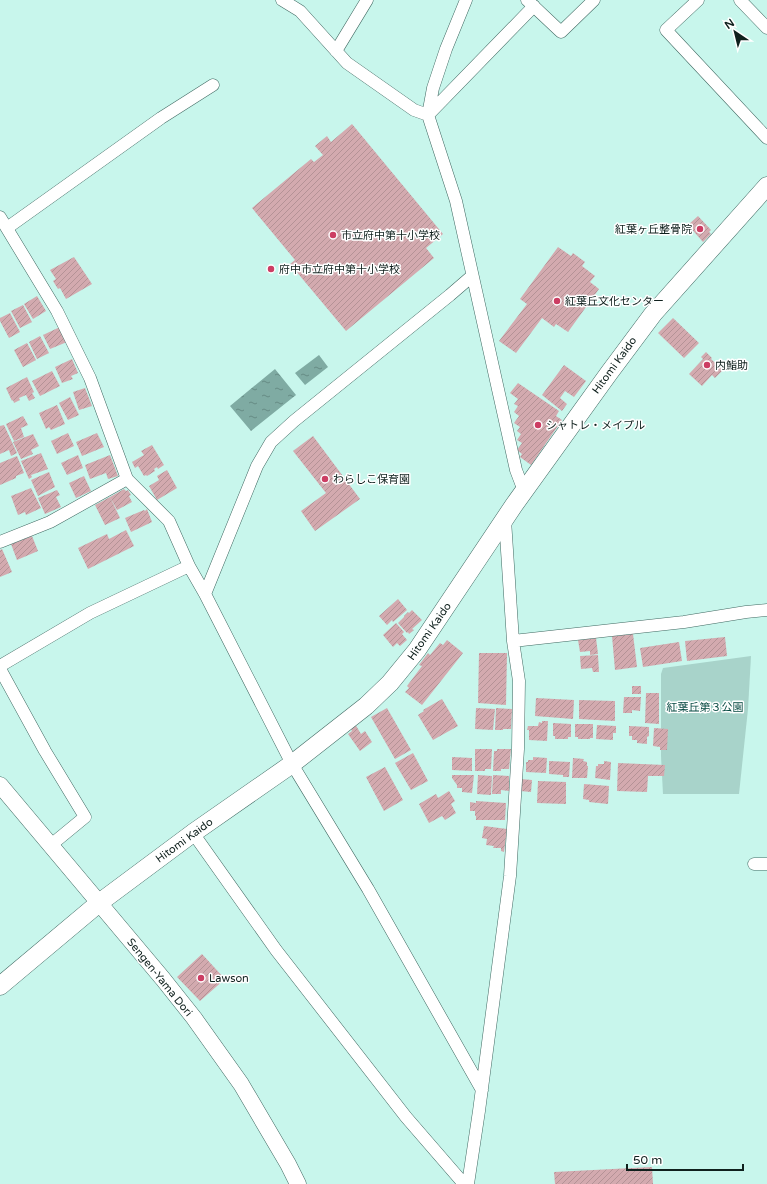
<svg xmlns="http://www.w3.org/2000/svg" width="767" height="1184" font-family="'Varela Round','Noto Sans JP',sans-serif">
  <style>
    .green { fill: #a8d3ca }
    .water { fill: url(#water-ripples) }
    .building { fill: url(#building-hatch) }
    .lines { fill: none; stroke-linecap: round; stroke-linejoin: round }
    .minor-casing { stroke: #406962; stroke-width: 13 }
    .tertiary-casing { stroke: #406962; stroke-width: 17 }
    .secondary-casing { stroke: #406962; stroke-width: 19 }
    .minor { stroke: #fff; stroke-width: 12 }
    .tertiary { stroke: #fff; stroke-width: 16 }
    .secondary { stroke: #fff; stroke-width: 18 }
    .poi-dot { fill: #cc3d63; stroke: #fff; stroke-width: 1.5 }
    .labels { text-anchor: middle; stroke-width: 3; stroke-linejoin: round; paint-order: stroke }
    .poi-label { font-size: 11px; fill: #0f201d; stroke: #fff; text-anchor: start }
    .street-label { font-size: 11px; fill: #0f201d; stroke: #fff }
    .park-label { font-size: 11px; fill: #074a42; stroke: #fff }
  </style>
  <defs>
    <pattern id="water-ripples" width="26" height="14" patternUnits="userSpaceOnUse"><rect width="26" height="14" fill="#7faba3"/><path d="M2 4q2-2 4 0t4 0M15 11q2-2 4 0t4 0" fill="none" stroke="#668b84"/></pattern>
    <pattern id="building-hatch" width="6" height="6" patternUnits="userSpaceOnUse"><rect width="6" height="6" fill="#d3aaaf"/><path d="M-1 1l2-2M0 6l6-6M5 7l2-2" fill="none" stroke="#b49296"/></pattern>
  </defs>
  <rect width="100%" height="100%" fill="#c8f6ec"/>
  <path class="green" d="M751 656 748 709 739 794H663L661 756V674L663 668Z"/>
  <path class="water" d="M319 355 328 367 305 385 295 373Z
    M275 369 296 395 251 431 230 406Z"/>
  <path class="building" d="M352 124 443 234 426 248 434 258 346 331 290 264 295 260 252 208 311 159 314 162 323 155 315 146 327 136 331 142Z
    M698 216 711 230 709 232 711 234 703 242 688 225Z
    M558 247 571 256 573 253 585 262 582 266 595 276 590 282 599 289 568 332 556 324 554 327 542 318 516 353 499 341 527 304 520 299Z
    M74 257 92 284 66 299 60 288 58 289 53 281 56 279 50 270Z
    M37 296 46 311 33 319 24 304Z
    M23 305 32 322 20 328 11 311Z
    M10 313 20 332 9 338 0 321V318Z
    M673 318 699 343 684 358 658 333Z
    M60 327 67 342 50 349 43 335Z
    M40 336 49 353 37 359 29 342Z
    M27 343 36 360 23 367 14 350Z
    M706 352 712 358 711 359 723 370 715 378 712 375 702 386 689 374 703 359 701 357Z
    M72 359 78 373 71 376 73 379 62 383 55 367Z
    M564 365 586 381 574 397 565 391 560 398 567 404 562 411 542 395Z
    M52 371 60 386 40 396 32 381Z
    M27 377 34 392 32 393 35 398 29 401 26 395 19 398 20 400 14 403 13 400 12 401 6 388Z
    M518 383 559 411 556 416 562 420 531 465 520 457 522 454 517 450 522 443 517 440 521 434 517 431 520 427 514 423 519 416 514 412 518 406 514 404 518 399 510 393Z
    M85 388 92 406 79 410 73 392Z
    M70 397 79 415 68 420 59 403Z
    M57 405 65 424 51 430 49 427 46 429 39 413Z
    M23 416 28 425 21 428 24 437 14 441 6 424Z
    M4 425 17 453 11 456 9 450 0 454V426Z
    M68 433 74 446 57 454 51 441Z
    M97 433 104 447 82 456 76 442Z
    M33 434 39 446 31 450 33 454 21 459 13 442Z
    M313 436 360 499 315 531 301 511 326 493 293 451Z
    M152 445 164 465 158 469 157 467 154 469 155 471 147 476 146 475 144 476 138 466 135 468 132 462 144 455 141 451Z
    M41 453 48 469 31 475 32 477 29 479 21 461Z
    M78 455 83 468 67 475 61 463Z
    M110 455 118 476 108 479 106 473 90 479 85 465Z
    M17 456 24 473 16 476V478L0 485V463Z
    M167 470 177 488 157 500 149 486 159 480 157 476Z
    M49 472 55 487 38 496 31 480Z
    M84 476 91 491 76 498 69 483Z
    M31 488 41 508 26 515 25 512 18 515 11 496Z
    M124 489 126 491 128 490 131 495 129 496 132 502 117 510 110 497Z
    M57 490 60 495 56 497 61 507 45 514 38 498Z
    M110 497 120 518 105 525 95 505Z
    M147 509 152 522 131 532 125 518 144 510 145 511Z
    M126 530 134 546 88 569 78 548 107 534 109 539Z
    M32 536 38 551 17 560 11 544Z
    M2 549 12 572 0 577V550Z
    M398 599 407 610 393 622 392 620 387 625 379 616Z
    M412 610 422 620 412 629 414 630 409 634 408 632 407 633 398 623 404 617V616L408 612 409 613Z
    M396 623 404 632 402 634 407 640 400 646 397 643 393 647 383 635Z
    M633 634 637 667 615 670 612 636Z
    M725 637 727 656 687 661 685 641Z
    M596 638 598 654 590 655V651L580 652 578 640Z
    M447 640 463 653 422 705 405 692 409 688 407 686 422 666 419 665 428 653 430 655 440 643 443 645Z
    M679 642 682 661 643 667 640 648Z
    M479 653H507L506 705 478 703Z
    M598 655 599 672H593L592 668 581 669 580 656Z
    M632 686H641V694H632Z
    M646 693H659V724L645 723Z
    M624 697H641L640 711 632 710V713H623Z
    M536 698 574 700 573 719 535 716Z
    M442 699 458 726 433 740 418 715 424 711 423 710Z
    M579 700 615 701V721L579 719Z
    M387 708 411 750 395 759 371 717Z
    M476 708 495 709 493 730 475 729Z
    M496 708 512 709 511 729H503V730H495Z
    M542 721H548L547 741 529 740V730H527L528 726H538L539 722 542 723Z
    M553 723 571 724V737H568V739H555V736H553Z
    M355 724 361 734 365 731 372 742 360 751 348 734 352 731 350 727Z
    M575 724H593V738H590V739H578V737H575Z
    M597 725 616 726V733H613V740L596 739Z
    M629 726 649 727V736L647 737V744L637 743V740H632V736H629Z
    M654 728 668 729 667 750H660V747L653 746Z
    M475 749H492L491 769H485V771H475Z
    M497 749H511L509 769H501V771H493L494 751H497Z
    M413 753 428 781 411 790 395 763Z
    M452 757 472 758V771L452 770Z
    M533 757 547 758 546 773 526 772V762H528V760H533Z
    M573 758 584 759 583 761 587 762V766H588L587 778H572Z
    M549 761 570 762 569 777H563V775L549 774Z
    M604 761 611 762 610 780 595 778 596 766H598V764H604Z
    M618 763 665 765 664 776H648L647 792 617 791Z
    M385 767 403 800 384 811 366 777Z
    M452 775H474L472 793 462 792V788H457V785L452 778Z
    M478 775 492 776 491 795 477 794Z
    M493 775 509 776V791L501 790V794H492Z
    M521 779 532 780 531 792 520 791Z
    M538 781 566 782V804L537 803Z
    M584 784 609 786 608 804 589 802V800L583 799Z
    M449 791 455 801 451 804 456 813 445 820 442 816 429 823 419 804 436 794 438 798Z
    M476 801 506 803 505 820H476V816H475V811H470V802L476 803Z
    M484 826 507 829 504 852 501 851V848H493L494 846 486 845 487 839 482 838Z
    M202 954 225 979 200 1001 177 977Z
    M652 1167 653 1184H555L554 1172Z"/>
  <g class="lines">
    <g class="minor-casing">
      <path id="minor" d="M282 0 300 11 347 63 414 110 428 115
        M466 0 446 49 433 88 428 115 456 201 516 470 524 491
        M527 0 561 32 594 0
        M698 0 666 30 767 138
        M740 0 767 28
        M336 51 367 0
        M428 115 534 6
        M0 217 57 311 90 378 127 479 169 521 189 566 205 594 292 764 368 889 482 1090
        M7 228 161 118 213 85
        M0 542 50 522 127 479
        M205 594 257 466 271 442 294 421 450 295 472 276
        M513 641 684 622 746 612 767 610
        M0 666 90 613 189 566
        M0 669 45 751 85 817 51 845
        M193 833 276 950 406 1117 464 1184
        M754 864H767
        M468 1184 479 1111 510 876 518 749 519 681 513 641 505 520"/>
    </g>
    <g class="tertiary-casing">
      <path id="tertiary" d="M0 785 163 979 194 1018 241 1084 288 1164 298 1184"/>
    </g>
    <g class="secondary-casing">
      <path id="secondary" d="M0 986 99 903 193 833 292 764 366 706 390 683 417 650 514 505 609 373 653 314 767 186"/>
    </g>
    <use href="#minor" class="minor"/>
    <use href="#tertiary" class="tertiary"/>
    <use href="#secondary" class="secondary"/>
  </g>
  <g class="poi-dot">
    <circle cx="700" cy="229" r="4"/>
    <circle cx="333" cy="235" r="4"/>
    <circle cx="271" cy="269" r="4"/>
    <circle cx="557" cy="301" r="4"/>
    <circle cx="707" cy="365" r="4"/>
    <circle cx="538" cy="425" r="4"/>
    <circle cx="325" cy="479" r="4"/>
    <circle cx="201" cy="978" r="4"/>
  </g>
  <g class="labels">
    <g class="poi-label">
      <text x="692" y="233" text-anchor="end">紅葉ヶ丘整骨院</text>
      <text x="341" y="239">市立府中第十小学校</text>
      <text x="279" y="273">府中市立府中第十小学校</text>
      <text x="565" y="305">紅葉丘文化センター</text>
      <text x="715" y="369">内鮨助</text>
      <text x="546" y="429">シャトレ・メイプル</text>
      <text x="333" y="483">わらしこ保育園</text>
      <text x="209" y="982">Lawson</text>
    </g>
    <g class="street-label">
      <text transform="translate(614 365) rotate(-54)" y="4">Hitomi Kaido</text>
      <text transform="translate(429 631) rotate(-55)" y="4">Hitomi Kaido</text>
      <text transform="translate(184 840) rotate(-36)" y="4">Hitomi Kaido</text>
      <text transform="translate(160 977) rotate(51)" y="4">Sengen-Yama Dori</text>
    </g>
    <g class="park-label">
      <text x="705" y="711">紅葉丘第３公園</text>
    </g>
  </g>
  <g transform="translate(735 32) rotate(325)" stroke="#ffffff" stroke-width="3" paint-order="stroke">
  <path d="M0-3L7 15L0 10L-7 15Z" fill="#0f201d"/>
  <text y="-6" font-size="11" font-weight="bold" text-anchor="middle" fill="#0f201d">N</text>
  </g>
  <path d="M627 1164v6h116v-6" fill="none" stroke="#0f201d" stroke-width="2"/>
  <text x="633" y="1164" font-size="12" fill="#0f201d" stroke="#ffffff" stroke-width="3" paint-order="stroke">50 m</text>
</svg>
